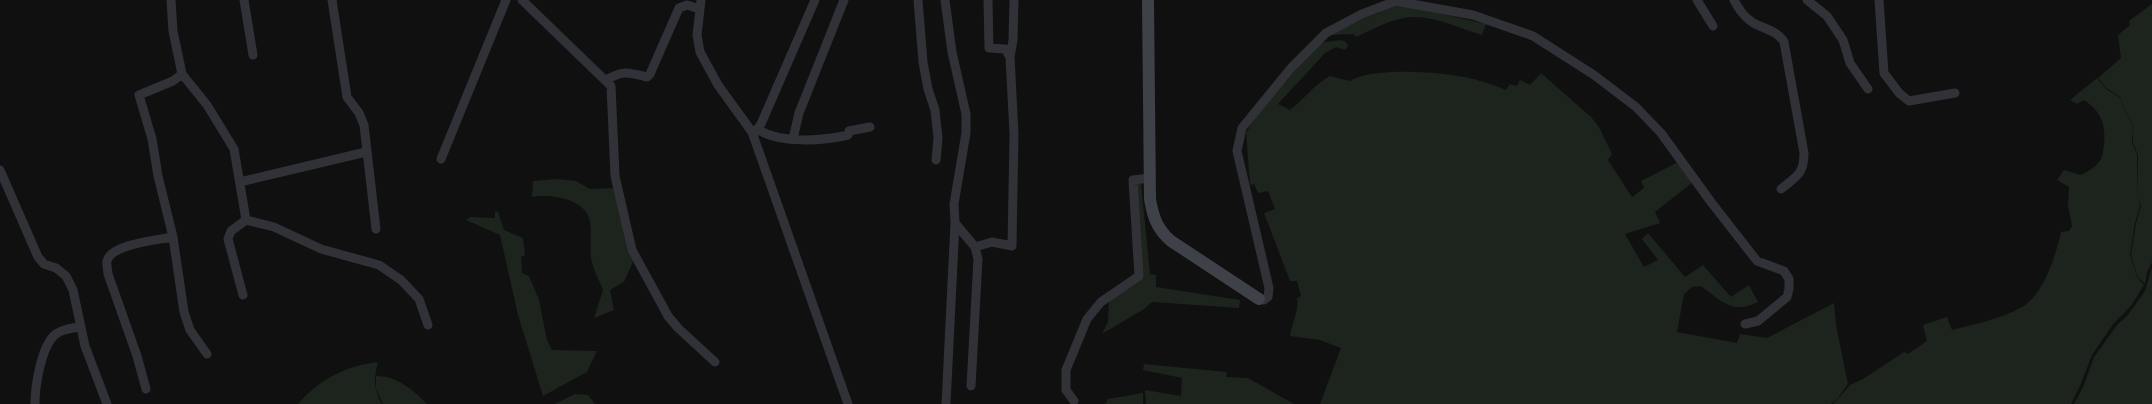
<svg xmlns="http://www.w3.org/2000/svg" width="2152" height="404" font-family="Overpass,sans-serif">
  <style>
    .green { fill: #1c241d }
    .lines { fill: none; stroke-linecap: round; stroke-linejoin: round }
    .street { stroke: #313237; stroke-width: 9 }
    .secondary { stroke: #3e4147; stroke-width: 12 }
  </style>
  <rect width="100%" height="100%" fill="#101011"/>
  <path class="green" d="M2152 4V262L2147 272 2145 284 2137 276 2131 255 2136 223 2141 206 2138 197V155L2133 143V127L2120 97 2106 88 2098 78 2121 58 2118 35 2130 25 2129 21Z
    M1395 6H1407L1486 24 1482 35C1458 28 1429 13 1404 18 1387 21 1371 30 1356 37L1354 34 1329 35 1363 19Z
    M1341 40 1346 42 1348 46 1345 50 1336 47 1325 53 1278 104 1290 110C1304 99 1315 84 1330 76L1350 81C1374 66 1453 72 1480 81 1489 83 1498 87 1506 90L1510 84 1517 86 1520 80 1530 85 1541 73 1591 117 1599 127 1612 154 1608 160 1632 197 1644 188 1641 181 1678 162 1693 182 1655 212 1660 223 1625 234 1644 267 1658 260 1642 239 1648 233 1685 277 1703 265 1731 297 1749 285 1758 302C1733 315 1721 301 1701 286L1692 287 1684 294 1677 332 1737 343 1740 334 1767 338 1834 303 1836 325 1848 384 1837 399 1831 404H1320L1341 348 1320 340 1290 336C1292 322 1299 312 1297 298L1301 296 1297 281H1290L1264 213 1275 209 1268 191 1258 193 1254 184 1250 185 1246 133 1257 115 1316 45 1325 42Z
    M2097 78 2106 89 2120 98 2133 128 2132 143 2137 155 2138 197 2140 206 2135 223 2130 255 2137 277 2144 285 2131 306 2114 323 2092 355 2080 386 2071 404H1833L1850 385 1863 379 1904 352 1908 354 1927 341 1923 325 1947 317 1952 330C1975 324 2001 319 2022 307 2044 294 2056 255 2061 232L2069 231 2072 226 2068 205 2069 187 2057 180 2064 170 2081 175C2087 172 2094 168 2099 162 2103 158 2103 150 2104 145 2106 124 2101 111 2084 100L2077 104 2070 100Z
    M557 179 576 181 590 189 615 188 627 250 633 262 624 282 610 290 614 310 594 318 603 290C599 280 593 269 591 258 589 245 593 231 589 218 582 198 550 194 532 197L533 181Z
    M1141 183 1150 274 1156 275V287L1240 300 1239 308 1152 302 1144 309 1102 334 1108 322 1109 300 1141 278 1137 184Z
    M495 211 498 212 504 230 523 238 525 255 521 257 522 273 529 276 539 300 547 340 552 350 597 351 587 372 543 396 518 315 500 235 466 220 470 217 495 218Z
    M2152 267V404H2074L2083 387 2094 357 2117 325 2127 316 2145 291Z
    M378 362C374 378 373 389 382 404H298C320 379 345 366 378 362Z
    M1144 364 1227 372 1226 377 1248 378 1294 404H1146L1145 390 1181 396 1182 378 1143 370Z
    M376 376C397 376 412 389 427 404H383L376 389Z
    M1143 393V404H1105L1108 399Z
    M575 394 588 395 595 404H555Z"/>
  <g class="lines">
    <path class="street" d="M171 0 173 31 182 74 207 105 234 149 246 220
      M244 0 253 55
      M332 0 347 97 359 113 364 125 376 229
      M522 0 611 86 615 176 632 250 668 316 678 328 715 362
      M701 0 697 35 700 52 718 85 752 132 848 404
      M918 0 923 62 928 89 935 110 938 138 936 160
      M945 0 952 52 966 114V133L954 204 955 223 975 247 978 259 971 386
      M988 0 989 48 1005 49 1010 57
      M1390 0 1473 15 1533 36 1594 75 1636 107 1661 133 1711 202 1757 261 1784 271 1789 279V289L1787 297 1758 321 1745 324
      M1697 0 1713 26
      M1734 0C1739 9 1743 16 1752 22 1763 29 1777 30 1784 42L1804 153C1804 174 1797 176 1781 189
      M1807 0 1827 16 1843 40 1850 63 1868 89
      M1879 0 1884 73 1899 93 1909 101 1955 93
      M182 74 173 81 139 95 152 139 158 176 173 237 184 312 190 330 207 354
      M606 80C623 70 628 72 647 77L650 74 679 8 687 5 700 9
      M757 129C779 144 823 141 848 135L849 131 870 127
      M753 135 761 124 815 0
      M793 139 799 113 844 0
      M441 159 506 0
      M0 170 38 257 44 264 56 268 66 276 73 290 85 346 107 404
      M240 182 366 152
      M975 247 992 242 1012 246 1014 134 1010 57 1013 40 1014 0
      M243 295 228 239 231 231 246 220 274 227 321 249 379 265 401 280 419 299 428 325
      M1259 299 1264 300 1268 297 1269 288 1237 151 1242 128 1291 68 1326 33 1362 14 1396 1
      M146 389 137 356 108 274C108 270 106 265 107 261 111 244 158 240 173 237
      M1074 401 1066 390V370L1087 319 1101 302 1139 276 1133 180 1150 178
      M35 404C35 387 41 345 56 334 63 329 71 328 80 327
      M946 404 955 223"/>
    <path class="secondary" d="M1148 0 1150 199C1153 217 1157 229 1171 241L1259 299"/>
  </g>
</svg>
